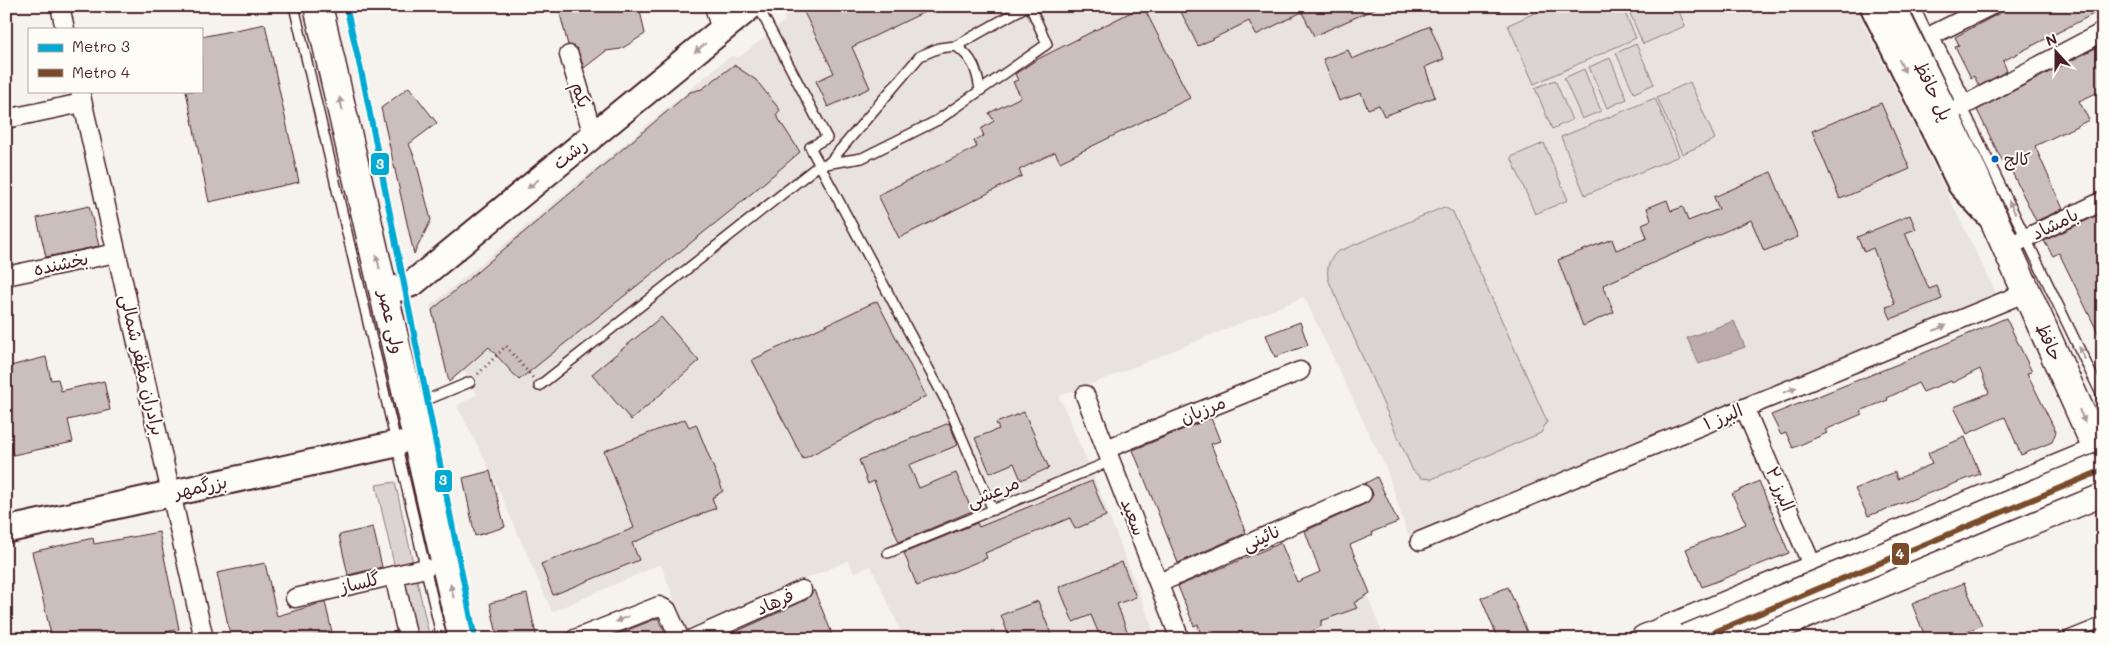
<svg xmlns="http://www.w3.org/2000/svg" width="2109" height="645" font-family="Mali,'Playpen Sans Arabic',sans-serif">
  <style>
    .built { fill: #e9e3e0 }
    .green { fill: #dcd4d2; stroke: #937a7e }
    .water { fill: #bbabac; stroke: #8e7378 }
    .building { fill: #cbbfbe; stroke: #4a1f2b }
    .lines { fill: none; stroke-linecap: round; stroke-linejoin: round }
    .lane-casing { stroke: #4a1f2b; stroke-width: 12 }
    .street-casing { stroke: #4a1f2b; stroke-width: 21 }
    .secondary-casing { stroke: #4a1f2b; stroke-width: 29 }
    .primary-casing { stroke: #4a1f2b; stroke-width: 31 }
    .path { stroke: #4a1f2b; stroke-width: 3; stroke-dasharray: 1 4; stroke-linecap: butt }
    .lane { stroke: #fdfcf7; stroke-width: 9 }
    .street { stroke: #fdfcf7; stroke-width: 18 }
    .secondary { stroke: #fdfcf7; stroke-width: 25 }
    .primary { stroke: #fdfcf7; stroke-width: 28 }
    .primary-bridge-casing { stroke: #4a1f2b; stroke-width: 31; stroke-linecap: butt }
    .primary-bridge { stroke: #fdfcf7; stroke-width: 28 }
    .metro-1-casing { stroke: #fdfcf7; stroke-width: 10 }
    .metro-2-casing { stroke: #fdfcf7; stroke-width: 10 }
    .metro-1 { stroke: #00aad4; stroke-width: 6 }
    .metro-2 { stroke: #7a4b2a; stroke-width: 6 }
    .oneway { fill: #ac999b }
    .bus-dot { fill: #0065bd; stroke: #fdfcf7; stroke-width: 2 }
    .labels { text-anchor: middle; stroke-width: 4; stroke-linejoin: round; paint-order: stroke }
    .bus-label { font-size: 17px; fill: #4a1f2b; stroke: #fdfcf7; text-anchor: start }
    .street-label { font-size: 18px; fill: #4a1f2b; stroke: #fdfcf7 }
    .line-badge { stroke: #fdfcf7; stroke-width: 2 }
    .badge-label { font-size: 14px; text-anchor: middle; font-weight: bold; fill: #fff }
  </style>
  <rect width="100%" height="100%" fill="#f6f3ef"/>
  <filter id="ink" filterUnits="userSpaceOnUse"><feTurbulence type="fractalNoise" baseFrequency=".02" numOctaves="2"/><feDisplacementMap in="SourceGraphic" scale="10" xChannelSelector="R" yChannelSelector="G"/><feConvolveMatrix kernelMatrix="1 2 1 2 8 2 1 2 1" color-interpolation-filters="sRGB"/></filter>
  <g filter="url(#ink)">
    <path class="built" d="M781 6H1855L1996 293 1408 536 1387 471 1304 297 1100 381 1059 396 1094 477 1157 639H904L871 566 854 573 848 561 685 630 661 564 552 612 489 468 457 406 477 394 465 371 449 381 430 306 730 56 739 57 785 21Z
      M1352 559 1385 639H1199L1194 626Z"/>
    <path class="green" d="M1550 6H1622L1636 38 1534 84 1508 25Z
      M1627 6H1677L1685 26 1643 44Z
      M1636 44 1654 84 1634 93 1616 53Z
      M1610 58 1627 99 1607 108 1589 67Z
      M1584 69 1601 111 1582 119 1564 78Z
      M1555 80 1572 120 1552 129 1535 88Z
      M1690 82 1715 139 1682 154 1657 97Z
      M1655 98 1679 156 1585 195 1561 137Z
      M1544 143 1568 200 1535 214 1511 157Z
      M1444 207 1453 212 1547 421 1541 433 1432 479 1422 478 1413 471 1328 279C1327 266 1328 261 1337 252Z
      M395 482 430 639H411L376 485Z"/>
    <path class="water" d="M1734 321 1745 347 1699 364 1687 338Z"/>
    <path class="building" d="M558 6H639L645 34 621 49 606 51 584 68 577 48 568 45Z
      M801 6H937L852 47 870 88 828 107 816 81 834 73Z
      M1143 6 1190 98 1060 162 1055 152 1019 170 1022 176 899 238 878 195 977 147 974 141 984 136 981 129 994 121 989 113 1021 97 1013 82 1018 80 1015 74 1036 60Z
      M1178 6H1381L1314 36 1302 12 1256 35 1249 21 1198 46Z
      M2013 6H2103V9L2003 61 2007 71 1979 86 1974 76 1971 78 1955 46 1959 45 1955 37Z
      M265 24 299 182 209 202 186 91H201V37Z
      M1430 26 1444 59 1425 67 1435 97 1384 116 1379 105 1368 109 1361 93 1339 101 1323 59 1348 50 1352 59Z
      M2103 44V90L2079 101 2089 120 2035 146 2063 209 2036 221 2006 160 2002 161 1977 110Z
      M734 65 756 80 780 110 776 115 800 152 738 205 519 380 489 347 449 382 432 310 690 92 702 89Z
      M409 87 437 123 409 144 416 161 431 220 414 254 381 108Z
      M1881 103 1910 169 1840 199 1812 131Z
      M1771 172 1798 237 1764 251 1751 220 1603 285 1614 312 1583 326 1558 260 1612 239 1616 250 1647 238 1642 224 1651 220 1647 208 1667 200 1671 211 1683 207 1688 221 1719 209 1714 197Z
      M89 206 99 246 46 257 37 218Z
      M2100 214 2103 222V343L2059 253 2053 256 2044 241Z
      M1910 215 1916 229 1905 233 1929 289 1937 286 1942 299 1891 319 1886 307 1895 304 1873 248 1864 252 1857 237Z
      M877 301 926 396 803 459 752 360Z
      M661 317 699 361 631 420 592 374Z
      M2006 318 2032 372 2027 373 2056 432 2052 442 2021 455 2005 417 1967 434 1954 407 1989 393 1980 369 1952 383 1951 381 1923 392 1918 383 1887 398 1888 400 1860 411 1862 414 1825 430 1827 433 1793 448 1786 433 1781 435 1771 415 1898 364Z
      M1300 322 1308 345 1275 357 1266 335Z
      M46 357 51 380 58 379 61 391 104 381 110 410 68 420 73 442 13 455 6 427V367Z
      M1024 412 1049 468 1021 480 1014 463 990 473 975 438 999 429 996 423Z
      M1211 418 1220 441 1211 444 1246 533 1178 563 1133 450Z
      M685 419 689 427 696 424 723 491 712 498 716 508 632 543 639 560 553 595 541 564 634 528 604 451Z
      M949 423 958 445 909 465 919 488 956 473 972 511 899 542 874 481 868 484 859 460Z
      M1965 437 1980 474 1868 516 1855 489 1895 472 1897 479 1932 464 1928 453Z
      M490 471 505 527 475 536 463 478Z
      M1377 477 1398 522 1372 532 1373 535 1350 545 1370 593 1354 603 1357 608 1321 621V626L1308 634 1292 639H1202L1198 624 1194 626 1178 586 1281 543 1297 582 1320 572 1305 531 1367 503 1373 495 1371 489 1364 484Z
      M1092 481 1106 516 1075 529 1070 518 985 553 987 558 917 586 904 553 977 523 979 527Z
      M1759 481 1789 553 1702 587 1686 549 1746 524 1732 494Z
      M373 527 382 567 348 575 339 535Z
      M159 532 179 629 134 639H117L115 633 100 639H52L32 552 93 538 94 544Z
      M1122 562 1136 597 1117 604 1130 639H1101L1091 615 1073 622 1059 587Z
      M265 563 277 616 325 602 332 632 300 639H231L217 573Z
      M1964 583 1982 625 1948 639H1926L1912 604Z
      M1508 587 1530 639H1498L1481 598Z
      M814 590 831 631 830 639H720L806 600Z
      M527 594 537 639H498L490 603Z
      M1038 601 1053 639H1010L1001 615Z
      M658 618 668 639H605Z"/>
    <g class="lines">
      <g class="lane-casing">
        <path id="lane" d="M294 6 442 639
          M758 6 827 138 810 147 948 405 993 510
          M1914 6 2103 398
          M1936 40 1967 102
          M956 46 1027 6
          M829 163 920 56 939 48 956 46C973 58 977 70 980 90
          M539 386 819 165 862 158 938 120 1047 44 1030 6
          M411 403 429 399 470 382
          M888 553 1111 461
          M2061 639 2103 622"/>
      </g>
      <g class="street-casing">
        <path id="street" d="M60 6 65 29
          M714 6 721 31
          M1934 34 1990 6
          M569 55 593 135
          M80 91 204 639
          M1961 107 2103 32
          M6 119 82 103
          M2007 247 2103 201
          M6 276 116 253
          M1085 395 1180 639
          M1745 409 1814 570
          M1106 449 1300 371
          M1420 541 2027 292
          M394 575 408 639
          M1159 583 1362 494
          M295 598 426 568
          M575 639 659 606 667 610 680 639
          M692 639 802 590"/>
      </g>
      <g class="secondary-casing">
        <path id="secondary" d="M1873 6 1961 185 1989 215
          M385 293 413 283 751 6
          M6 530 396 444"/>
      </g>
      <g class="primary-casing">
        <path id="primary" d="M318 6 463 639
          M1891 6 1974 175 2103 462
          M1645 639 2103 450
          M1745 639 2103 492"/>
      </g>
      <path class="path" d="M478 374 506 346 533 378"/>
      <use href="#lane" class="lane"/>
      <use href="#street" class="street"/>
      <use href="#secondary" class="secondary"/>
      <use href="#primary" class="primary"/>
      <g class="primary-bridge-casing">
        <path id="primary-bridge" d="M1686 639 2103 466"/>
      </g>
      <use href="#primary-bridge" class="primary-bridge"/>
      <g class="metro-1-casing">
        <path id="metro-1" d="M346 6 364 84 475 639"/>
      </g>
      <g class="metro-2-casing">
        <path id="metro-2" d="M1698 639 2103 470"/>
      </g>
      <use href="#metro-1" class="metro-1"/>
      <use href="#metro-2" class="metro-2"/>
    </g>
    <defs><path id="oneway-solid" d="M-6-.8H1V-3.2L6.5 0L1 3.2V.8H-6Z" transform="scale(1.25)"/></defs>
    <g class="oneway">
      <use href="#oneway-solid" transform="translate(700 48) rotate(141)"/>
      <use href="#oneway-solid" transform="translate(1902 66) rotate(64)"/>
      <use href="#oneway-solid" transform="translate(341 104) rotate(-103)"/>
      <use href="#oneway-solid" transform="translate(533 184) rotate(141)"/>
      <use href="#oneway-solid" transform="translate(2012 207) rotate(-117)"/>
      <use href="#oneway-solid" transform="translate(378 262) rotate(-103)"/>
      <use href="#oneway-solid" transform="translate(1940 328) rotate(-22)"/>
      <use href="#oneway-solid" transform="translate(2082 353) rotate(-115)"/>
      <use href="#oneway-solid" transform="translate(1790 390) rotate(-22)"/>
      <use href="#oneway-solid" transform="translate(2082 416) rotate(66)"/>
      <use href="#oneway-solid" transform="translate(452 591) rotate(-103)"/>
      <use href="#oneway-solid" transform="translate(622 619) rotate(158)"/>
    </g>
  </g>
  <circle class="bus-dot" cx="1995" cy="159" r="4.5"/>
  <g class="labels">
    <g class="bus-label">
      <text x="2004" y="165">کالج</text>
    </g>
    <g class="street-label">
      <text transform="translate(1933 91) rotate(64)" y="6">پل حافظ</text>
      <text transform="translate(581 95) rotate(73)" y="6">یکم</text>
      <text transform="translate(570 154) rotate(-39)" y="6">رشت</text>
      <text transform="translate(2055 224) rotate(-26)" y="6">بامشاد</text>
      <text transform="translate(61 264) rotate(-12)" y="6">بخشنده</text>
      <text transform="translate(391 322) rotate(78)" y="6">ولی عصر</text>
      <text transform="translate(2049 342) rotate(66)" y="6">حافظ</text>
      <text transform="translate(142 365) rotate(77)" y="6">برادران مظفر شمالی</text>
      <text transform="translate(1203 410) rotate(-22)" y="6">مرزبان</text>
      <text transform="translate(1723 417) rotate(-22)" y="6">البرز ۱</text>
      <text transform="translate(201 487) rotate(-12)" y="6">بزرگمهر</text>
      <text transform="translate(1780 489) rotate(67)" y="6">البرز ۲</text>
      <text transform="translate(993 492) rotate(-22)" y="6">مرعشی</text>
      <text transform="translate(1133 517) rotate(69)" y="6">سعید</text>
      <text transform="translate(1261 538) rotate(-24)" y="6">نائینی</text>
      <text transform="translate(360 583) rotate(-13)" y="6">گلساز</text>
      <text transform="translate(775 602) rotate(-24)" y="6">فرهاد</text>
    </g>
  </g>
  <g class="line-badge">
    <rect x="370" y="152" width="20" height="24" rx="5" fill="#00aad4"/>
    <rect x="434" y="469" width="19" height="24" rx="5" fill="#00aad4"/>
    <rect x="1891" y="542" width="19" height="24" rx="5" fill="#7a4b2a"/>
  </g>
  <g class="badge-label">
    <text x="380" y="169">3</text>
    <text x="443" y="485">3</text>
    <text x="1900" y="559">4</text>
  </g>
  <rect width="2109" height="645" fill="none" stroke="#fdfcf7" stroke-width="25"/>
  <rect x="12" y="12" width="2084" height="620" fill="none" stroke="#4a1f2b" stroke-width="2" filter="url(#ink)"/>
  <rect x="28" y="28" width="175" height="65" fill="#fdfcf7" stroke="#b5a4a5"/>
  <rect x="38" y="44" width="25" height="8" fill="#00aad4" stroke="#b5a4a5"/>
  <text x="72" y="52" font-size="15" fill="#4a1f2b">Metro 3</text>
  <rect x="38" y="69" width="25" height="8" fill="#7a4b2a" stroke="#b5a4a5"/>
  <text x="72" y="78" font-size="15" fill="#4a1f2b">Metro 4</text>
  <g transform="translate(2056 52) rotate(339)" stroke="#fdfcf7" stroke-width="4" paint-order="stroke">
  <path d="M0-4L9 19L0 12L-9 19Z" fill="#4a1f2b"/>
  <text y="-8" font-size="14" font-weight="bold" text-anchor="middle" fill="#4a1f2b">N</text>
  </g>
</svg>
